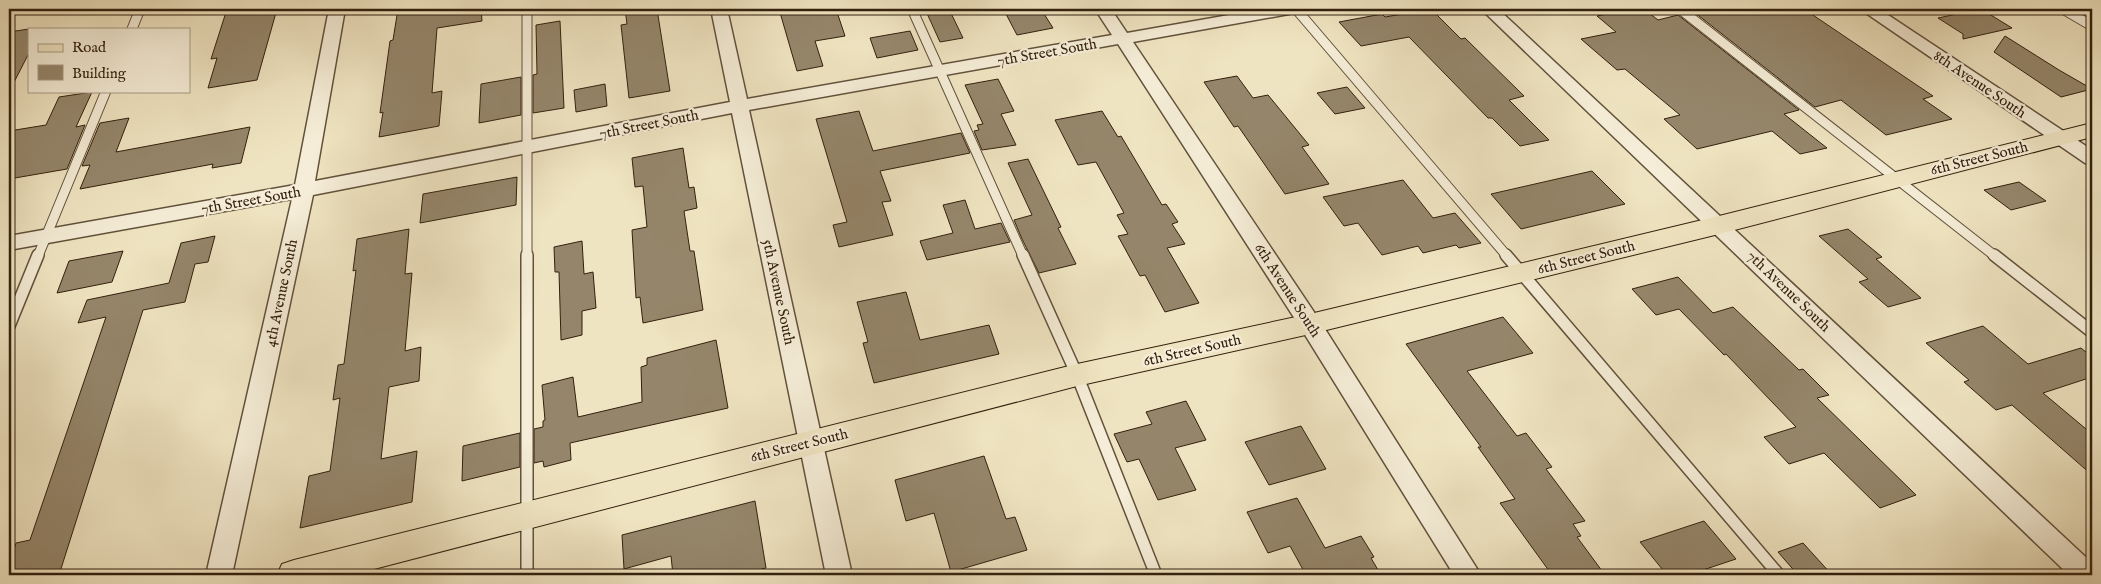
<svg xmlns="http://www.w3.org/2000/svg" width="2101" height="584" font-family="'IM FELL English',serif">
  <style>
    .building { fill: #95866b; stroke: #33200e }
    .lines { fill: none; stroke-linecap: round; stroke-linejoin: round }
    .lane-far1-casing { stroke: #62513b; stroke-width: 11 }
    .lane-casing { stroke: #62513b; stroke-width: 14 }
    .street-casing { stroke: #62513b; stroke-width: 3 }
    .primary-casing { stroke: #33200e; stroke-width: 2 }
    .lane-far1 { stroke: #f5edd7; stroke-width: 9 }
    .lane { stroke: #f5edd7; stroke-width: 11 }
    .street { fill: #f5edd7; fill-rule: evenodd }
    .primary { fill: #efe4c1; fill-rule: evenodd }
    .labels { text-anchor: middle; stroke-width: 4.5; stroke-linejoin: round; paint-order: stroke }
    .street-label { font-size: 15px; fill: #33200e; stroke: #f5edd7 }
  </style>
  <rect width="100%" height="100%" fill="#efe4c1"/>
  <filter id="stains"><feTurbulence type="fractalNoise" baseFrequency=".004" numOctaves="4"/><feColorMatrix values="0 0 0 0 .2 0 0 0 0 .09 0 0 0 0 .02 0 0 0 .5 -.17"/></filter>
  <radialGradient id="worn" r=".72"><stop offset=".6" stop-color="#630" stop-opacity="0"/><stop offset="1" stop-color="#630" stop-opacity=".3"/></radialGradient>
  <path class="building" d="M227 9H277L257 80 208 88 217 58 211 59Z
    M398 9H481L482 21 437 28 432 93 442 91 439 126 379 137 383 112 380 113 390 41 393 40Z
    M625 9H657L670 91 629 98 621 25 627 24Z
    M779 9H836L845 36 815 41 823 66 797 71Z
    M925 9H949L963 38 940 42Z
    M1034 9H1041L1053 28 1017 35 1006 14Z
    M1431 9 1461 39 1465 38 1524 96 1509 100 1549 140 1520 146 1492 118H1488L1409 37 1361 46 1339 22 1382 14 1385 17Z
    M1633 9H1644L1658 20 1678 15 1799 110 1784 114 1827 148 1800 154 1772 131 1697 149 1664 119 1680 115 1625 69 1617 70 1581 39 1616 32 1597 16Z
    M1711 9H1804L1933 96 1923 99 1952 119 1886 135 1841 100 1815 107 1694 12Z
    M1981 9 2012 28 1963 39V34L1938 18Z
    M560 21 564 108 533 113V75L537 74 536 25Z
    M29 29V53L9 92V32Z
    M910 31 918 50 877 58 870 38Z
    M2005 36 2059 70 2092 89 2061 97 1994 52Z
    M1237 76 1253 98 1268 95 1309 145 1302 147 1329 184 1285 194 1238 126 1234 127 1204 82Z
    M521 77V115L479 123 481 84Z
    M998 79 1014 111 1001 114 1016 145 982 150 974 131 979 130 977 125 983 124 965 85Z
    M605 84 607 106 576 112 574 90Z
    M1347 87 1365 108 1335 114 1317 93Z
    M92 92 76 127 85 125 67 169 9 179V131L46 125 59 97Z
    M859 111 873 151 961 133 970 153 880 171 891 201 882 202 893 235 839 247 833 225 847 222 816 119Z
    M1102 111 1118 137 1121 136 1162 205 1166 204 1178 222 1172 224 1185 244 1167 248 1199 303 1165 312 1145 275 1140 276 1118 236 1128 234 1117 215 1124 213 1096 162 1078 165 1055 120Z
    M129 118 116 152 250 127 241 163 212 168 213 164 80 189 90 165 82 166 100 123Z
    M683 148 689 188 694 187 697 208 684 211 690 251H694L703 310 643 323 640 297 636 298 632 230 647 227 643 186 635 187 632 158Z
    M1028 159 1061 227 1058 228 1076 264 1039 273 1022 239 1014 220 1032 215 1008 163Z
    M1592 171 1625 204 1521 229 1491 194Z
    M517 177 516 205 420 223 423 194Z
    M1403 180 1433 218 1455 213 1481 243 1459 248 1456 245 1423 253 1418 246 1382 255 1358 223 1344 226 1323 197Z
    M2019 182 2046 201 2011 210 1984 190Z
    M965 200 975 229 1001 223 1010 242 927 260 920 241 953 233 943 205Z
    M409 229 405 274 412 273 405 351 421 347 419 381 389 387 381 459 417 451 412 502 300 528 309 476 330 471 340 398 333 400 338 365 344 364 356 270 353 271 357 239Z
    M1848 229 1882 257 1876 259 1921 298 1888 307 1859 282 1868 279 1819 236Z
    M215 236 208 262 195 264 185 302 143 310 59 575H9V565L16 543 30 540 106 317 78 323 87 300 169 283 181 243Z
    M582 241 584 274 593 272 596 308 582 311V335L561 340 559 272H555L554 247Z
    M123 251 112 282 57 293 69 261Z
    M1678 277 1713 313 1733 307 1799 370 1803 369 1829 395 1817 398 1916 495 1880 508 1824 453 1789 464 1764 437 1796 427 1726 354 1724 355 1679 309 1656 315 1632 289Z
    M906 292 920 340 989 325 999 354 874 383 863 343 868 342 857 302Z
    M1503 317 1533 353 1467 371 1517 436 1526 433 1552 467 1546 469 1585 521 1573 524 1581 536 1577 537 1605 575H1552L1500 503 1515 499 1478 447H1481L1406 344Z
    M1983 326 2028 364 2081 348 2092 357V377L2043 393 2092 434V475L2012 405 1996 410 1964 382 1969 380 1926 343Z
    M716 340 728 408 570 443 571 460 544 467 543 461 534 463V429L543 427V421L545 420 542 385 573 377 578 417 642 402 641 367 647 365V358Z
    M1186 401 1206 440 1175 448 1196 490 1158 500 1139 459 1127 462 1114 434 1152 424 1146 412Z
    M1301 426 1326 469 1269 485 1245 442Z
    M520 433V467L462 481 463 446Z
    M984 456 1006 519 1015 517 1027 550 951 572 934 513 906 521 895 480Z
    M1297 498 1325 548 1361 536 1374 557 1371 558 1381 575H1306L1290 546 1268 553 1247 512Z
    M755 501 766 568 738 575H673L671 556 624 569 622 535Z
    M1704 521 1736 559 1688 575H1667L1640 542Z
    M1803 543 1832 575H1798L1778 552Z"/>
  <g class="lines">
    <g class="lane-far1-casing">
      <path id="lane-far1" d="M527 9V256
        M912 9 1023 256
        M1296 9 1507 256
        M1680 9 1995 256
        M2063 9 2092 26
        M132 29 140 9
        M38 256 106 91"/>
    </g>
    <g class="lane-casing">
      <path id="lane" d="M527 255V575
        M1023 255 1077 375 1156 575
        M1506 255 1779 575
        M1994 255 2092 332
        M9 326 38 255"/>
    </g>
    <g class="street-casing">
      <path id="street" d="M329 9H345L315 181 730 102 711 9H727L747 99 1112 35 1095 9H1111L1127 33 1263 9H1297L1295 12 1289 14 1133 42 1318 318 1481 575H1454L1302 330 1118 44 749 110 852 575H826L732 113 313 195 232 575H206L292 199 9 250V236L295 185Z
        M1481 9H1498L2092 563V575H2069Z
        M1860 9H1879L2092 150V165L2085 163Z"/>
    </g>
    <g class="primary-casing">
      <path id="primary" d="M2092 123V137L1719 234 1310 334 1077 386 351 575H277L282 564 294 560 1077 364 1310 314 1719 216Z"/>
    </g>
    <use href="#lane-far1" class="lane-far1"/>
    <use href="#lane" class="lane"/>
    <use href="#street" class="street"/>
    <use href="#primary" class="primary"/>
  </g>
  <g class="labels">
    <g class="street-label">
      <text transform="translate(1047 52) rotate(-10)" y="5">7th Street South</text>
      <text transform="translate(1980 84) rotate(34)" y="5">8th Avenue South</text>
      <text transform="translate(649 124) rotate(-11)" y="5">7th Street South</text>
      <text transform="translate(1979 158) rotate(-14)" y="5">6th Street South</text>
      <text transform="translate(251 200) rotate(-10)" y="5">7th Street South</text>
      <text transform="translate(1586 257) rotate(-14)" y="5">6th Street South</text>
      <text transform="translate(1288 290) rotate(57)" y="5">6th Avenue South</text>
      <text transform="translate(1789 291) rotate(44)" y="5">7th Avenue South</text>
      <text transform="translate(779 292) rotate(78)" y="5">5th Avenue South</text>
      <text transform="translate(281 293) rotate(-78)" y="5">4th Avenue South</text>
      <text transform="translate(1192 350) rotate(-13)" y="5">6th Street South</text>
      <text transform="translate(799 445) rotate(-14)" y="5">6th Street South</text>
    </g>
  </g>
  <rect width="2101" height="584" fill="none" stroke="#efe4c1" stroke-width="30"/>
  <rect x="10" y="10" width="2081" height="564" fill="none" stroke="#33200e" stroke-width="2.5"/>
  <rect x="15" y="15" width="2071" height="554" fill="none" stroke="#33200e"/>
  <rect x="28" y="28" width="162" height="65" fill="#f5edd7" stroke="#a79b87"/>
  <rect x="38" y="44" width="25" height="8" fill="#efe4c1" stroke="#a79b87"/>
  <text x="72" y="52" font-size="15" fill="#33200e">Road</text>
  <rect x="38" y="65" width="25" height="15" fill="#95866b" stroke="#a79b87"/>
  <text x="72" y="78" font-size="15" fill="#33200e">Building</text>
  <rect width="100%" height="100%" filter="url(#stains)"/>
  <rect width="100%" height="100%" fill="url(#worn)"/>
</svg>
